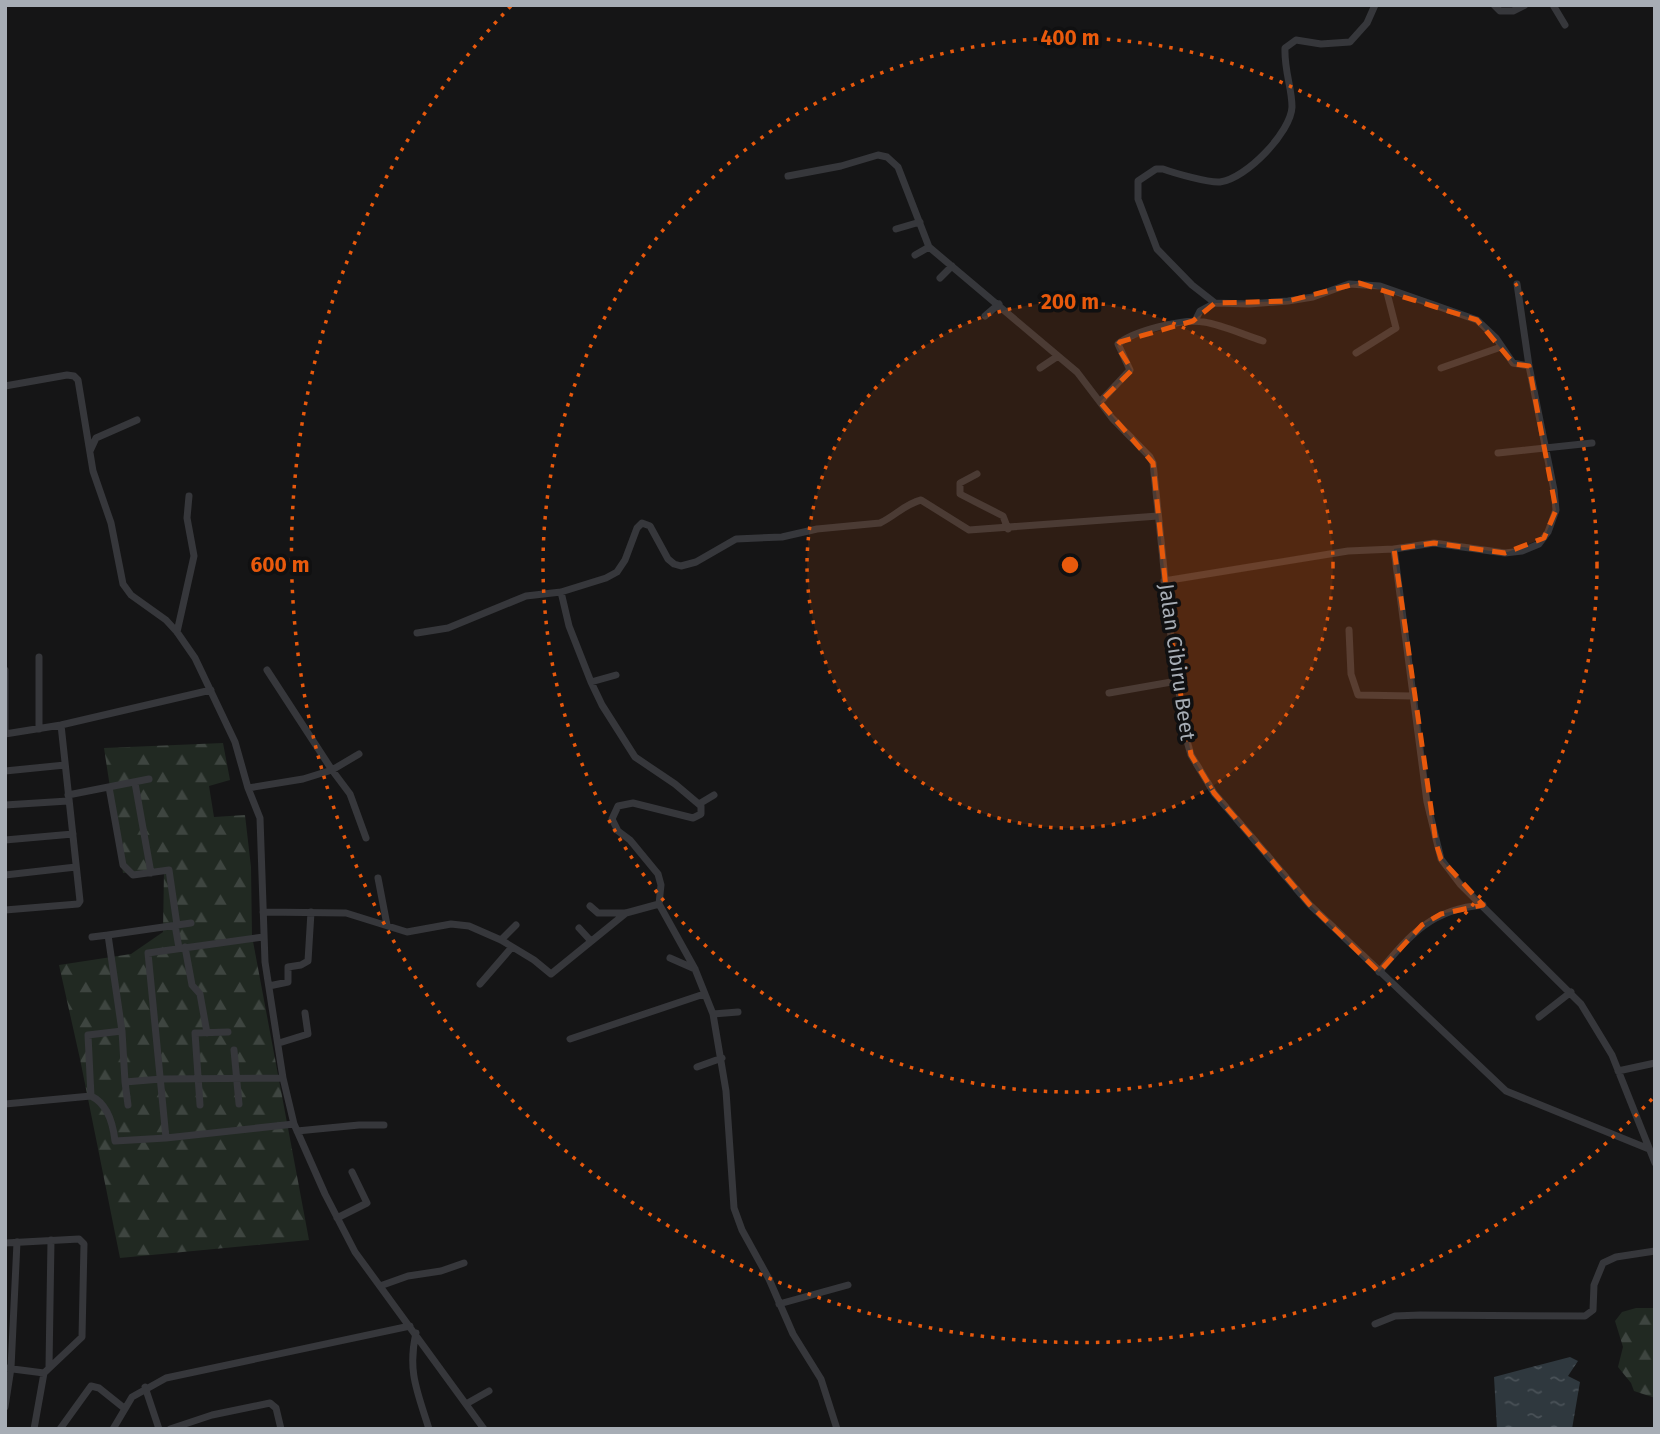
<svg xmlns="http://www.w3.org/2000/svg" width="1660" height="1434" font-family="'Fira Sans',sans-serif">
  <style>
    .forest { fill: url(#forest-firs) }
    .water { fill: url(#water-ripples) }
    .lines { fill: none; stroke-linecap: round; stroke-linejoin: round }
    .street { stroke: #36373b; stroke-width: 7 }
    .marked { fill: #e8590c; fill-opacity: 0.2; stroke: #e8590c; stroke-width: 5; stroke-dasharray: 14 9; stroke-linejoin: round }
    .ring { fill: none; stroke: #e8590c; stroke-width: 3.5; stroke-dasharray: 3.5 7 }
    .labels { text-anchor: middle; stroke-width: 7; stroke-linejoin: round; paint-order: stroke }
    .street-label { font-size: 21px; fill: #a7adb5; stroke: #101011 }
    .centre { fill: #e8590c; stroke: #101011; stroke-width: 3.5 }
    .ring-label { font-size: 21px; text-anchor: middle; font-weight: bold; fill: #e8590c; stroke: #101011; stroke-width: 7; stroke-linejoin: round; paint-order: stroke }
  </style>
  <defs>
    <pattern id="forest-firs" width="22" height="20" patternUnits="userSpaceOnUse" patternTransform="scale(1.75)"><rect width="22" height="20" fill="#212922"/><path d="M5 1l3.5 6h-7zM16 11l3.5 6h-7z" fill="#3e4540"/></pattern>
    <pattern id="water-ripples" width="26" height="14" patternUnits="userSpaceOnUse" patternTransform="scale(1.75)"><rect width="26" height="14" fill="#2f383e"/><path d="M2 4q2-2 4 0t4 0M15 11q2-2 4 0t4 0" fill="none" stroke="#4a5258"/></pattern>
  </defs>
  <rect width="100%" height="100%" fill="#151516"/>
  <path class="forest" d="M223 743 230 780 209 786 214 817 245 815 251 867 252 936 309 1240 120 1258 80 1059 59 965 131 954 163 932 164 871 123 873 104 748Z
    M1636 1308H1655V1398L1634 1391 1631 1383 1618 1367 1623 1347 1615 1321 1622 1312Z"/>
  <path class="water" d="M1570 1357 1578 1361 1568 1376 1580 1382 1572 1429H1497L1494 1377Z"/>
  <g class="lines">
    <path class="street" d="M1375 5 1367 23 1350 42 1321 44 1296 40 1285 48C1284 70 1292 88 1292 107 1291 132 1246 179 1220 182 1209 183 1174 173 1163 169H1156L1138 181V199L1157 249 1192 285 1215 303 1249 304 1288 301 1313 297 1349 284 1380 286 1477 320 1496 338 1513 363 1529 366
      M1494 5 1500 11H1513L1525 5
      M1553 5 1565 25
      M788 176 841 166 878 155 887 157 898 167 929 247 1077 372 1112 418 1150 457 1153 463 1171 637 1185 734 1191 755 1214 793 1310 905 1506 1091 1649 1149
      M896 229 920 222
      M915 255 929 247
      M940 278 952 266
      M1517 284 1529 366 1554 490 1556 510 1548 532 1539 544 1522 551 1505 553 1434 543 1394 549 1427 802 1441 859 1460 884 1581 1004 1612 1055 1655 1163
      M985 316 999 304
      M1195 321 1200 311 1215 303
      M1356 353 1396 328 1386 289
      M1040 368 1058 356
      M1441 368 1501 347
      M5 386 67 375 74 376 78 380 93 471 111 523 123 584 131 595 166 620 177 632 195 658 235 742 248 788 260 818 265 962 283 1078 294 1124 325 1194 355 1252 484 1429
      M1100 402 1130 370 1118 344C1133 331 1184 318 1204 322 1223 325 1244 335 1263 341
      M90 451 96 438 137 420
      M1498 453 1592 443
      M977 474 960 483V494L1003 516 1008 529
      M1164 581 1348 551 1394 549
      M561 592 569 626 591 682 602 705 635 757 675 784 701 806V814L693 818 633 803 618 806 612 819 618 831 630 840 658 874 661 885 659 904 695 969 713 1014 726 1091 734 1208 742 1230 769 1279 793 1334 821 1379 837 1429
      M1349 630 1351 674 1358 695 1412 696
      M177 632 194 556 187 518 189 496
      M417 633 448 628 526 596 561 592 606 578 617 572 625 560 637 528 642 523 650 526 668 559 674 564 681 566 696 562 736 539 782 537 817 529 880 523C895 516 905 504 921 500L969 530 1158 516
      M39 657V729
      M5 670V734
      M267 670 332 770 350 794 366 838
      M591 682 616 675
      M1109 693 1177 681
      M5 734 61 725 211 690
      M5 771 65 765
      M135 783 151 873
      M109 787 123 865 133 875 169 870 177 925
      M248 788 303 779 332 770 359 754
      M68 795 149 779
      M699 804 714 795
      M5 805 68 801
      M5 840 73 834
      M5 875 76 867
      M378 878 387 925
      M590 906 598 913H625
      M5 910 78 904 80 901 61 725
      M263 912 346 913 407 932 451 924 469 926 501 940 534 960 551 974 626 913 659 904
      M175 925 179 948
      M579 928 590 940
      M108 935 191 923
      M92 937 108 935 122 1031 125 1082
      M501 940 516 925
      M185 947 192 985 200 994 207 1033
      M670 958 695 969
      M1379 972C1410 935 1431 909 1483 905
      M480 984 512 947
      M269 986 288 982V967L301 965 308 961 311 912
      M713 1014 738 1012
      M1539 1017 1571 992
      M570 1039 704 994
      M279 1043 308 1034 305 1013
      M234 1050 239 1104
      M697 1067 722 1058
      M1618 1071 1655 1063
      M91 1096 88 1035 122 1031
      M5 1104 91 1096C108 1104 113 1123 115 1141L166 1138 294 1124
      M128 1105 125 1082 161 1079 283 1078
      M200 1105 195 1033 228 1032
      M297 1131 359 1125H384
      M166 1138 148 953 263 937
      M337 1218 367 1203 352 1172
      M5 1243 79 1239 84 1244 82 1337 44 1373 34 1429
      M380 1286 408 1276 441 1271 464 1263
      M779 1304 848 1285
      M1375 1324 1395 1316 1420 1315 1585 1316 1593 1310 1594 1285 1603 1263 1616 1257 1655 1251
      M416 1333C407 1372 418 1393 429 1429
      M49 1367 51 1240
      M5 1368 44 1373
      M145 1387 159 1429
      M466 1404 489 1391
      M5 1407 11 1368 17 1242
      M60 1429 91 1386 99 1388 124 1408
      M113 1429 132 1397 166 1378 410 1326
      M170 1429 212 1415 270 1403 276 1408 281 1429"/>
  </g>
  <path class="marked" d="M1359 283 1477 320 1514 364 1529 366 1556 510 1544 538 1505 553 1434 543 1394 549 1436 843 1441 859 1483 905 1441 914 1422 925 1379 972 1310 905 1214 793 1191 755 1171 637 1153 463 1100 402 1132 370 1117 346 1120 342 1193 321 1215 303 1288 301Z"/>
  <circle cx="1070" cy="565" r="263" fill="#e8590c" fill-opacity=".12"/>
  <g class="ring">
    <circle cx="1070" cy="565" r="263"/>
    <circle cx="1070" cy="565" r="527"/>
    <path d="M1652 1099A790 790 0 1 1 511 6"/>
  </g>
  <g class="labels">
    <g class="street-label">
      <text transform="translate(1177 662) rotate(82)" y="7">Jalan Cibiru Beet</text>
    </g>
  </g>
  <circle cx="1070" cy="565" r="10" class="centre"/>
  <g class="ring-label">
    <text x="1070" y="45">400 m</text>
    <text x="1070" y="309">200 m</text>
    <text x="280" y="572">600 m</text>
  </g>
  <rect width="1660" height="1434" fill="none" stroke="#a7adb5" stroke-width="14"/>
</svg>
